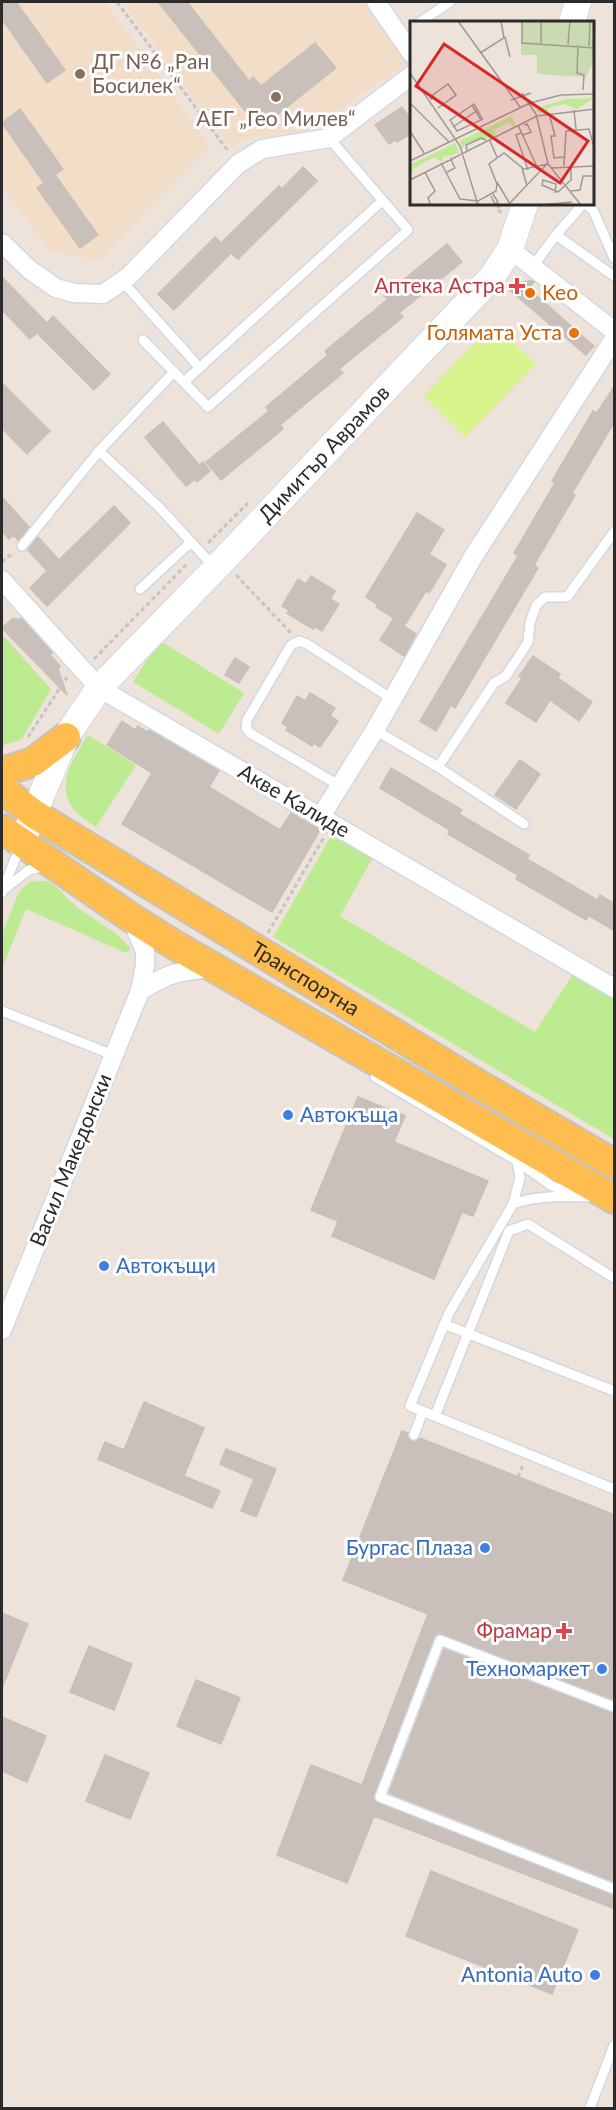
<svg xmlns="http://www.w3.org/2000/svg" width="616" height="2110" font-family="Lato,sans-serif">
  <style>
    .education { fill: #f2dec8 }
    .green { fill: #bdeb91 }
    .pitch { fill: #d6f38c }
    .building { fill: #c9c0bb; stroke: #cabfb4; stroke-width: 1.5 }
    .lines { fill: none; stroke-linecap: round; stroke-linejoin: round }
    .lane-casing { stroke: #d0d7e5; stroke-width: 12 }
    .street-casing { stroke: #d0d7e5; stroke-width: 21 }
    .secondary-casing { stroke: #d0d7e5; stroke-width: 28 }
    .primary-casing { stroke: #c4c4c4; stroke-width: 32 }
    .path { stroke: #c4c4c4; stroke-width: 3; stroke-dasharray: 4.5 3; stroke-linecap: butt }
    .lane { stroke: #fff; stroke-width: 9 }
    .street { stroke: #fff; stroke-width: 18 }
    .secondary { stroke: #fff; stroke-width: 26 }
    .primary { stroke: #ffbd4f; stroke-width: 28 }
    .education-dot { fill: #8d6e63; stroke: #fff; stroke-width: 2 }
    .health-dot { fill: #e0444e; stroke: #fff; stroke-width: 2 }
    .food-dot { fill: #e8710a; stroke: #fff; stroke-width: 2 }
    .shop-dot { fill: #3f7fe0; stroke: #fff; stroke-width: 2 }
    .labels { text-anchor: middle; stroke-width: 6; stroke-linejoin: round; paint-order: stroke }
    .education-label { font-size: 21px; fill: #785e54; stroke: #fff; text-anchor: start }
    .health-label { font-size: 21px; fill: #be3a42; stroke: #fff; text-anchor: end }
    .food-label { font-size: 21px; fill: #c56008; stroke: #fff; text-anchor: start }
    .street-label { font-size: 21px; fill: #2b2b2b; stroke: #fff }
    .shop-label { font-size: 21px; fill: #366cbe; stroke: #fff; text-anchor: end }
    .inset-road { fill: none; stroke: #a09995; stroke-width: 1.5 }
    .view { fill: #d62828; fill-opacity: 0.15; stroke: #d62828; stroke-width: 3 }
    .inset-edge { fill: none; stroke: #2b2b2b; stroke-width: 3 }
  </style>
  <rect width="100%" height="100%" fill="#eee3db"/>
  <path class="education" d="M2 2H105L210 146 98 261 49 250 2 186Z
    M123 2H366L409 62 308 131 248 139 230 147Z"/>
  <path class="green" d="M2 634 51 689 22 739 2 746Z
    M159 640 244 693 219 734 133 682Z
    M88 735 136 765 96 827C88 821 76 815 71 805 56 782 76 754 88 735Z
    M332 834 373 857 340 916 535 1032 579 965 614 986V1139L273 937Z
    M37 881H47L55 886 78 908 118 935 131 949 126 953 26 909 2 969V934L19 892 28 883Z"/>
  <path class="pitch" d="M494 323 536 364 465 437 424 396Z"/>
  <path class="building" d="M5 2H16L65 70 47 83 2 19V4Z
    M158 2H187L249 81 253 77 261 86 315 43 336 68 268 122 257 108 253 111 251 108 246 112Z
    M402 107 412 121V133L397 142 395 140 389 144 375 125Z
    M20 109 63 169 55 175 98 235 80 248 37 188 44 183 2 123Z
    M303 167 317 181 238 259 231 253 174 310 158 294 215 237 221 243 279 186 282 189Z
    M447 244 462 262 399 313 403 317 339 369 343 373 280 425 283 429 221 480 206 462 269 411 266 407 328 355 325 351 388 299 384 296Z
    M2 277 47 323 53 316 110 374 94 390 37 333 30 339 2 310Z
    M531 280 534 282 528 288 594 346 586 355 506 287Z
    M2 383 50 431 27 454 2 428Z
    M615 385V421L572 493 575 495 534 565 538 568 455 708 451 705 436 731 420 721 518 556 514 553 555 483 552 481 593 411 597 413Z
    M163 422 199 465 203 462 210 471 197 482 195 479 186 486 145 437Z
    M2 497 29 527 18 540 14 535 9 539 2 531Z
    M114 506 130 523 47 606 30 588 47 571 28 550 38 537 59 560Z
    M417 513 444 530 429 554 446 565 429 593 426 591 404 626 416 634 404 656 380 640 394 618 376 607 378 605 366 597Z
    M311 576 335 591 330 599 339 604 322 631 314 626 313 629 303 623 287 613 289 610 282 606 298 579 306 584Z
    M13 618 19 620 21 618 52 652 50 655 60 666 58 669 67 695 2 628Z
    M533 656 560 674 558 678 592 702 579 721 550 700 536 722 506 703 522 678 519 676Z
    M235 658 249 667 239 683 225 675Z
    M310 693 335 708 330 716 338 721 320 747 314 743 312 746 286 730 288 727 282 723 297 696 305 701Z
    M122 721 135 730 138 726 147 732 149 730 219 771 209 787 280 830 291 813 320 830 272 912 122 824 152 773 107 745Z
    M520 760 540 774 516 809 495 795Z
    M391 768 462 810 459 814 529 855 527 859 597 900 600 895 615 904V931L588 915 586 920 516 879 518 875 448 834 450 830 380 788Z
    M358 1097 405 1116 394 1142 488 1181 473 1216 462 1212 434 1279 332 1236 338 1221 311 1210Z
    M144 1402 204 1428 184 1476 220 1491 212 1508 98 1459 105 1442 124 1450Z
    M402 1431 408 1433V1437L411 1441H416L420 1438 615 1515V1700L438 1634 434 1638 374 1795V1801L615 1896V1909L374 1816 347 1883 277 1855 311 1765 362 1785 428 1614 343 1580Z
    M226 1449 276 1469 256 1517 241 1511 254 1479 220 1464Z
    M2 1613 28 1624 2 1688Z
    M89 1646 132 1664 114 1710 70 1692Z
    M444 1649 615 1714V1882L389 1793Z
    M196 1680 240 1698 221 1744 177 1726Z
    M2 1717 46 1736 27 1782 2 1771Z
    M105 1755 149 1773 130 1819 86 1801Z
    M431 1871 578 1930 552 1994 406 1936Z"/>
  <g class="lines">
    <g class="lane-casing">
      <path id="lane" d="M420 22 450 2
        M586 204 593 210 614 258
        M556 235 583 204
        M533 266 556 235 614 276
        M122 281 200 368
        M143 340 174 372
        M184 382 382 201
        M99 451 159 507 214 567
        M22 546 99 451 174 372 208 407 408 230 329 138
        M140 589 190 543
        M375 730 438 767 494 683 506 676 528 642 530 623 536 606 545 597H567L614 532
        M438 767 524 824
        M340 786 250 733 246 728 247 720 291 645 299 641 307 644 392 699
        M3 889 20 847
        M2 893V891L29 870 46 866
        M2 1011 113 1055
        M375 1077 517 1161 520 1178 513 1204 449 1313 410 1406 614 1489
        M517 1161 552 1186 574 1194
        M513 1204C538 1195 567 1196 594 1197
        M444 1324 614 1391
        M435 1416 509 1231 528 1224 614 1278
        M414 1435 423 1411
        M614 1707 440 1640 380 1797 614 1889
        M590 2108 614 2045"/>
    </g>
    <g class="street-casing">
      <path id="street" d="M376 2 412 54
        M2 243 30 270 56 288 74 293 103 294 128 277 238 164 262 149 329 138 412 75
        M510 249 614 331
        M2 580 99 688 614 988
        M321 816 375 730 473 557 614 339
        M140 991C170 972 179 971 214 968
        M2 1330 140 991 145 965V951L131 918"/>
    </g>
    <g class="secondary-casing">
      <g id="secondary">
        <path d="M572 22 578 2"/>
        <path id="s1" d="M21 844 66 737 99 688 215 569 492 277 510 249 525 204"/>
      </g>
    </g>
    <g class="primary-casing">
      <g id="primary">
        <path d="M2 772 33 762 66 737"/>
        <path id="s2" d="M2 789 34 814 466 1077 614 1164"/>
        <path d="M2 829 130 917 173 944 614 1199"/>
      </g>
    </g>
    <path class="path" d="M117 2 228 151
      M500 204 497 210 503 213
      M208 543 248 503
      M2 562 14 552
      M236 575 291 633
      M94 659 186 565
      M28 737 67 677
      M268 933 324 837
      M518 1477 523 1465"/>
    <use href="#lane" class="lane"/>
    <use href="#street" class="street"/>
    <use href="#secondary" class="secondary"/>
    <use href="#primary" class="primary"/>
  </g>
  <g class="education-dot">
    <circle cx="80" cy="74" r="6"/>
    <circle cx="276" cy="97" r="6"/>
  </g>
  <g class="health-dot">
    <path d="M514 277h6v6h6v6h-6v6h-6v-6h-6v-6h6z"/>
    <path d="M561 1622h6v6h6v6h-6v6h-6v-6h-6v-6h6z"/>
  </g>
  <g class="food-dot">
    <circle cx="530" cy="293" r="6"/>
    <circle cx="574" cy="333" r="6"/>
  </g>
  <g class="shop-dot">
    <circle cx="288" cy="1115" r="6"/>
    <circle cx="104" cy="1266" r="6"/>
    <circle cx="485" cy="1548" r="6"/>
    <circle cx="602" cy="1669" r="6"/>
    <circle cx="595" cy="1975" r="6"/>
  </g>
  <g class="labels">
    <g class="education-label">
      <text x="92" y="69">ДГ №6 „Ран<tspan x="92" dy="24">Босилек“</tspan></text>
      <text x="276" y="126" text-anchor="middle">АЕГ „Гео Милев“</text>
    </g>
    <g class="health-label">
      <text x="505" y="293">Аптека Астра</text>
      <text x="552" y="1638">Фрамар</text>
    </g>
    <g class="food-label">
      <text x="542" y="300">Keo</text>
      <text x="562" y="340" text-anchor="end">Голямата Уста</text>
    </g>
    <g class="street-label">
      <text dy="7" stroke="none"><textPath href="#s1" startOffset="500">Димитър Аврамов</textPath></text>
      <text transform="translate(294 801) rotate(30)" y="7">Акве Калиде</text>
      <text dy="7" stroke="none"><textPath href="#s2" startOffset="358">Транспортна</textPath></text>
      <text transform="translate(71 1160) rotate(-68)" y="7">Васил Македонски</text>
    </g>
    <g class="shop-label">
      <text x="300" y="1122" text-anchor="start">Автокъща</text>
      <text x="116" y="1273" text-anchor="start">Автокъщи</text>
      <text x="473" y="1555">Бургас Плаза</text>
      <text x="590" y="1676">Техномаркет</text>
      <text x="583" y="1982">Antonia Auto</text>
    </g>
  </g>
  <g transform="translate(410 21)">
    <rect width="184" height="184" fill="#eee3db"/>
    <path d="M184 77 167 88 155 83 140 86 136 91 129 92 127 87 156 78ZM102 95 106 104 103 106 100 101 84 109 86 115 55 123 52 129 50 120ZM45 122 49 132 33 136 32 141 24 136 3 148 0 158V144Z" fill="#bdeb91"/>
    <path d="M111 0H184L183 41 176 56 127 53V34H111Z" fill="#cadab0"/>
    <path class="inset-road" d="M48 0 110 86M112 0V22L185 27M95 16 100 36M131 22V0M158 23 160 0M168 24 167 52 174 54 173 69M179 25 180 0M183 27 185 2M70 32 94 17 91 0M0 52 50 125 68 184M112 72 126 93 138 143 171 184M22 79 20 76 38 63 46 74 28 87M101 79 121 72M0 82 39 121M62 84 71 99 47 110 40 99 64 83 73 99M164 89 166 108M140 96 145 115H141L144 137 154 136M108 104 128 148M43 106 68 89M0 110 14 132M111 112 106 114 118 149M113 114 121 111 117 103 114 104M79 118 87 136M57 129 56 124 71 117 76 119M0 140 120 82 151 74 185 73M31 142 50 178 68 180 86 170 87 163 79 143 94 132 114 148 138 143M154 145 156 110 179 108 185 130M112 147 117 165M141 147 185 145M15 151 25 170 18 177 21 184M37 151 45 147 40 137M0 159 127 95 185 88M87 161 100 183M132 164 148 171 161 159V145M132 165 133 159 146 163 145 172M161 170 170 169 173 155H185M81 175 85 183 88 181 83 173M98 184 136 144M131 184 162 181"/>
    <path class="view" d="M34 23 178 120 150 162 6 65Z"/>
    <rect width="184" height="184" class="inset-edge"/>
  </g>
  <rect width="616" height="2110" fill="none" stroke="#2b2b2b" stroke-width="6"/>
</svg>
